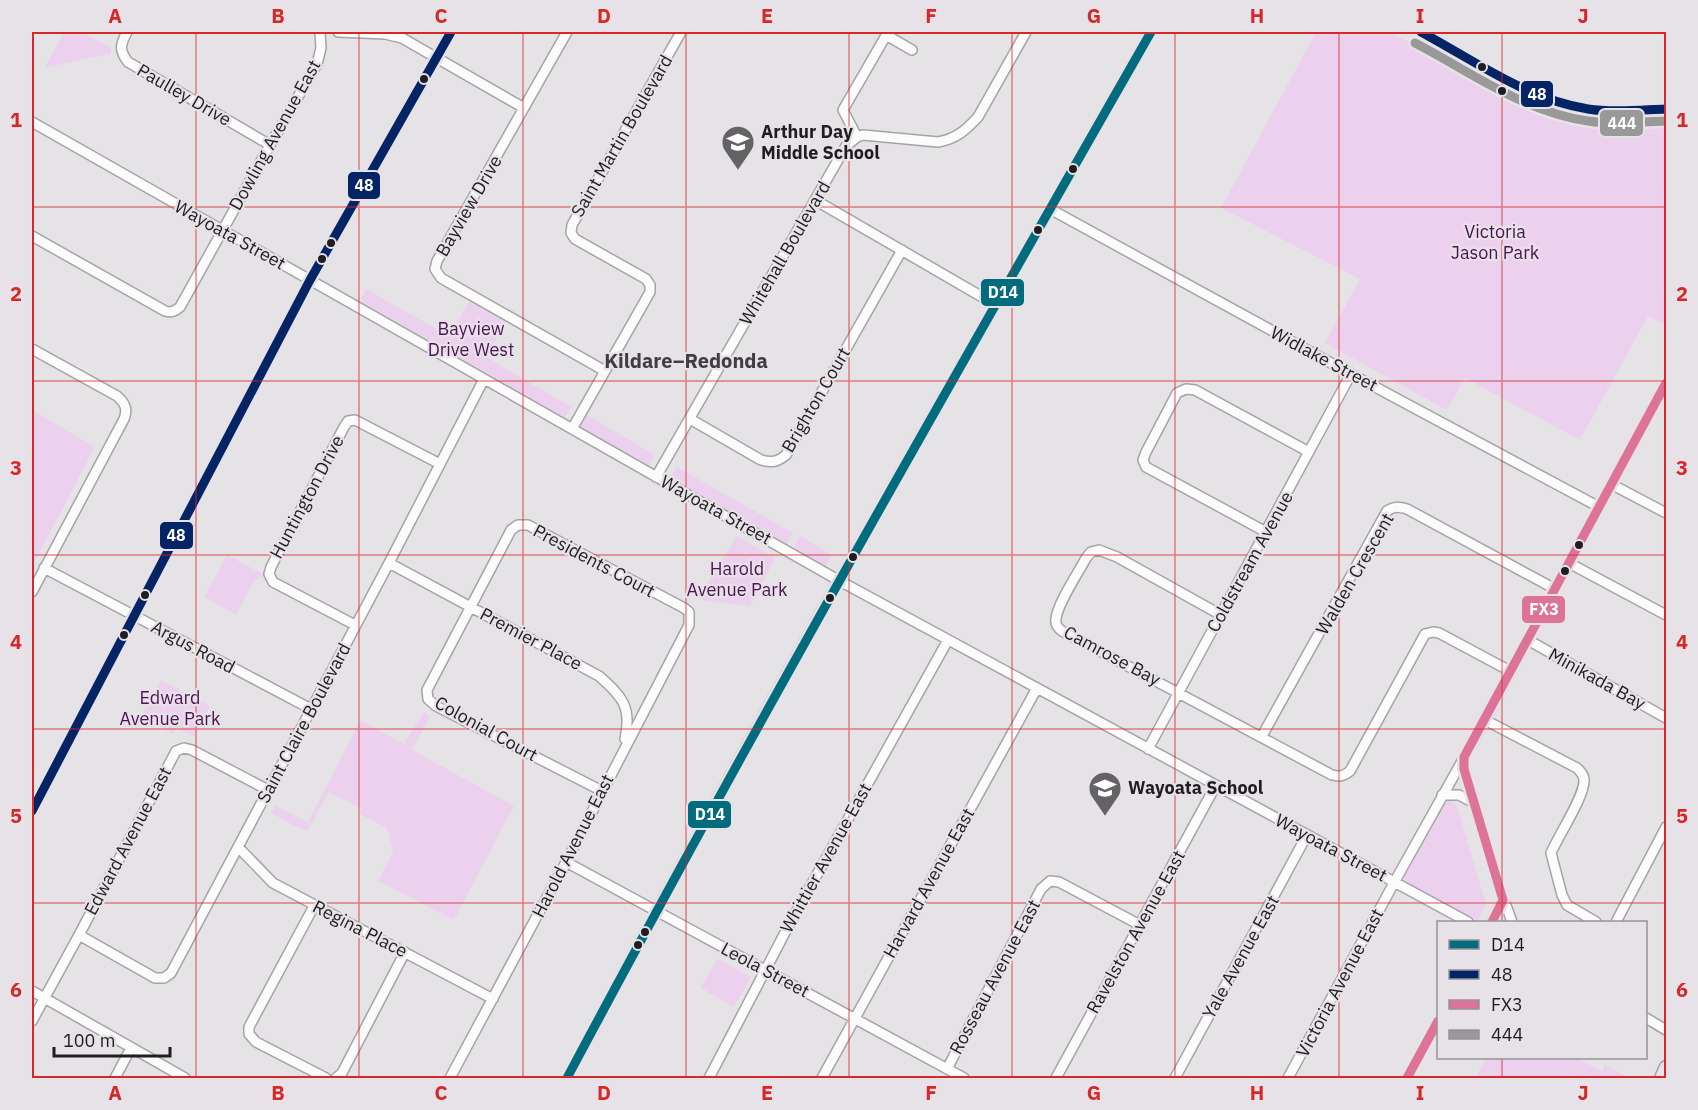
<svg xmlns="http://www.w3.org/2000/svg" width="1698" height="1110" font-family="'IBM Plex Sans',sans-serif">
  <style>
    .green { fill: #ebd1ed }
    .lines { fill: none; stroke-linecap: round; stroke-linejoin: round }
    .minor-casing { stroke: #a5a3a6; stroke-width: 12 }
    .major-casing { stroke: #a89faa; stroke-width: 15 }
    .minor { stroke: #fbfbfb; stroke-width: 9 }
    .major { stroke: #e8e4e9; stroke-width: 12 }
    .bus-1-casing { stroke: #e6e2e7; stroke-width: 14 }
    .bus-2-casing { stroke: #e6e2e7; stroke-width: 14 }
    .bus-3-casing { stroke: #e6e2e7; stroke-width: 14 }
    .bus-4-casing { stroke: #e6e2e7; stroke-width: 14 }
    .bus-1 { stroke: #026c7e; stroke-width: 9 }
    .bus-2 { stroke: #052465; stroke-width: 9 }
    .bus-3 { stroke: #dd7498; stroke-width: 9 }
    .bus-4 { stroke: #9a999a; stroke-width: 9 }
    .grid { fill: none; stroke: #d62828; stroke-width: 1.5; stroke-opacity: 0.55 }
    .bus-dot { fill: #1f1d1f; stroke: #e6e2e7; stroke-width: 2 }
    .labels { text-anchor: middle; stroke-width: 4.5; stroke-linejoin: round; paint-order: stroke }
    .street-label { font-size: 18px; fill: #1f1d1f; stroke: #e6e2e7 }
    .poi-label { font-size: 18px; font-weight: bold; fill: #1f1d1f; stroke: #e6e2e7; text-anchor: start }
    .park-label { font-size: 18px; fill: #4f1054; stroke: #e6e2e7 }
    .neighbourhood-label { font-size: 20px; font-weight: bold; fill: #413d41; stroke: #e6e2e7 }
    .line-badge { stroke: #e6e2e7; stroke-width: 2 }
    .badge-label { font-size: 16px; text-anchor: middle; font-weight: bold; fill: #fff }
    .neatline { fill: none; stroke: #d62828; stroke-width: 2 }
    .grid-label { font-size: 20px; text-anchor: middle; font-weight: bold; fill: #d62828 }
  </style>
  <rect width="100%" height="100%" fill="#e5e3e6"/>
  <path class="green" d="M64 32H81L110 47 112 53 48 67H45Z
    M1316 32H1390L1515 99 1565 120 1617 128 1666 127V326L1648 316 1580 440 1465 378 1447 410 1325 343 1360 279 1221 208Z
    M366 289 449 336 470 300 507 320 486 357 571 407 565 418 362 302 361 299Z
    M32 410 95 447 35 561 32 559Z
    M587 415 655 455 649 466 580 427Z
    M677 467 793 533 787 544 670 478Z
    M737 536 775 558 750 606 707 601 698 598Z
    M800 536 832 555 825 567 796 550 794 546Z
    M227 555 263 574V576L254 581 236 615 204 597Z
    M161 680 210 706 194 737 177 728 173 733 141 716Z
    M424 712 430 716 412 750 514 806 454 920 378 881 393 852 387 828 359 814 362 808 329 792 308 830H303L271 813 276 806 308 822 361 720 404 744Z
    M1449 801 1457 806 1486 904 1477 921 1407 884 1404 876 1444 803Z
    M717 959 751 977 734 1007 701 988Z
    M1486 1058H1576L1602 1071 1605 1065 1629 1078H1475Z"/>
  <g class="lines">
    <g class="minor-casing">
      <path id="minor" d="M127 32C120 45 119 50 128 62L270 145
        M338 32 385 34 402 38 524 108
        M567 32 437 261 435 269 441 278 605 371
        M1421 32C1475 59 1526 101 1588 109 1614 113 1641 110 1666 109
        M886 35 912 50
        M32 122 838 580 1468 922
        M857 137 843 110 888 32
        M815 200 996 305
        M1050 209 1351 374 1599 507
        M32 236 165 311C172 313 175 311 180 307L270 145 317 64 321 48 320 32
        M32 349 117 396C125 403 128 409 124 419L32 592
        M690 419 761 460C772 463 777 462 786 455L902 250
        M572 429 650 292V285L646 279 575 239 571 233 572 225 681 32
        M656 477 846 146 857 137 863 135 938 142C956 139 966 130 978 117L1026 32
        M1611 484 1666 513
        M1266 532 1146 467 1143 460 1146 452 1177 393 1186 389 1195 390 1309 452
        M389 563 599 676C622 696 632 707 625 739
        M1569 563 1666 615
        M44 568 311 709
        M1221 615 1117 557 1099 550 1091 552 1086 558C1079 572 1057 604 1056 619 1055 625 1058 628 1062 631L1332 775C1340 777 1344 776 1350 771L1425 634 1433 632 1439 633 1510 671
        M355 625 273 582 269 574 271 567 344 427 348 421 355 420 440 464
        M1528 640 1666 718
        M1485 720 1577 768C1581 772 1584 775 1584 780 1585 796 1558 836 1551 853L1562 895 1567 905 1596 922
        M1262 736 1387 511C1394 506 1399 507 1407 509L1555 589
        M1148 749 1351 374
        M1464 757V769L1503 900 1507 908 1512 922
        M1442 795H1459L1474 803
        M32 811 310 280 451 32
        M238 847 273 883 493 999
        M566 862 964 1078
        M314 906 249 1027V1034L256 1042 326 1078
        M1492 922 1503 900
        M1616 922 1666 827
        M79 935 155 978H164L171 973 389 563 484 379
        M32 991 185 1078
        M1646 1018 1666 1030
        M32 1021 79 935 176 751 184 748 192 750 268 790
        M947 1069 1041 889 1050 881 1059 882 1140 925
        M115 1078 131 1048
        M336 1078 342 1073 405 952
        M450 1078 566 862 689 625V612L684 608 528 525H518L511 530 427 690 428 699 436 706 602 791
        M567 1078C753 724 953 379 1151 32
        M709 1078 790 923 948 640
        M822 1078 1037 688
        M1056 1078 1216 785
        M1175 1078 1307 835
        M1288 1078 1395 881 1485 720 1666 383
        M1407 1078 1438 1021"/>
    </g>
    <g class="major-casing">
      <path id="major" d="M1661 1078 1666 1067"/>
    </g>
    <use href="#minor" class="minor"/>
    <use href="#major" class="major"/>
    <g class="bus-1-casing">
      <path id="bus-1" d="M567 1078C755 725 953 379 1151 32"/>
    </g>
    <g class="bus-2-casing">
      <path id="bus-2" d="M1421 32C1475 61 1526 99 1588 109 1613 113 1640 110 1666 109
        M32 811 310 280 451 32"/>
    </g>
    <g class="bus-3-casing">
      <path id="bus-3" d="M1464 757 1666 383
        M1464 757V769L1503 900 1492 922
        M1407 1078 1438 1021"/>
    </g>
    <g class="bus-4-casing">
      <path id="bus-4" d="M1415 43C1471 72 1524 112 1588 121 1614 125 1640 122 1666 121"/>
    </g>
    <use href="#bus-1" class="bus-1"/>
    <use href="#bus-2" class="bus-2"/>
    <use href="#bus-3" class="bus-3"/>
    <use href="#bus-4" class="bus-4"/>
  </g>
  <path class="grid" d="M196 32V1078M359 32V1078M523 32V1078M686 32V1078M849 32V1078M1012 32V1078M1175 32V1078M1339 32V1078M1502 32V922M32 207H1666M32 381H1666M32 555H1666M32 729H1666M32 903H1666M1502 1058V1078"/>
  <defs>
    <g id="school-pin" transform="scale(1.725)"><path d="M0 17L-7.5 6A9.5 9.5 0 1 1 7.5 6Z" fill="#646265" stroke="#e6e2e7"/><path d="M0-5L7-2L0 1L-7-2ZM-4 1L0 2.5L4 1V4Q0 6-4 4Z" fill="#fff"/></g>
  </defs>
  <g fill-rule="evenodd">
    <use href="#school-pin" x="738" y="142"/>
    <use href="#school-pin" x="1105" y="788"/>
  </g>
  <g class="bus-dot">
    <circle cx="1482" cy="67" r="5"/>
    <circle cx="424" cy="79" r="5"/>
    <circle cx="1502" cy="91" r="5"/>
    <circle cx="1073" cy="169" r="5"/>
    <circle cx="1038" cy="230" r="5"/>
    <circle cx="331" cy="243" r="5"/>
    <circle cx="322" cy="259" r="5"/>
    <circle cx="1579" cy="545" r="5"/>
    <circle cx="853" cy="557" r="5"/>
    <circle cx="1565" cy="571" r="5"/>
    <circle cx="145" cy="595" r="5"/>
    <circle cx="830" cy="598" r="5"/>
    <circle cx="124" cy="635" r="5"/>
    <circle cx="645" cy="932" r="5"/>
    <circle cx="638" cy="945" r="5"/>
  </g>
  <g class="labels">
    <g class="street-label">
      <text transform="translate(184 95) rotate(30)" y="6">Paulley Drive</text>
      <text transform="translate(275 135) rotate(-61)" y="6">Dowling Avenue East</text>
      <text transform="translate(622 136) rotate(-60)" y="6">Saint Martin Boulevard</text>
      <text transform="translate(469 206) rotate(-60)" y="6">Bayview Drive</text>
      <text transform="translate(230 235) rotate(29)" y="6">Wayoata Street</text>
      <text transform="translate(785 253) rotate(-60)" y="6">Whitehall Boulevard</text>
      <text transform="translate(1324 359) rotate(28)" y="6">Widlake Street</text>
      <text transform="translate(816 400) rotate(-60)" y="6">Brighton Court</text>
      <text transform="translate(307 497) rotate(-62)" y="6">Huntington Drive</text>
      <text transform="translate(716 510) rotate(29)" y="6">Wayoata Street</text>
      <text transform="translate(594 561) rotate(28)" y="6">Presidents Court</text>
      <text transform="translate(1250 562) rotate(-61)" y="6">Coldstream Avenue</text>
      <text transform="translate(1355 574) rotate(-60)" y="6">Walden Crescent</text>
      <text transform="translate(531 639) rotate(28)" y="6">Premier Place</text>
      <text transform="translate(193 647) rotate(28)" y="6">Argus Road</text>
      <text transform="translate(1112 656) rotate(28)" y="6">Camrose Bay</text>
      <text transform="translate(1597 679) rotate(29)" y="6">Minikada Bay</text>
      <text transform="translate(304 723) rotate(-62)" y="6">Saint Claire Boulevard</text>
      <text transform="translate(486 729) rotate(29)" y="6">Colonial Court</text>
      <text transform="translate(128 841) rotate(-62)" y="6">Edward Avenue East</text>
      <text transform="translate(573 846) rotate(-63)" y="6">Harold Avenue East</text>
      <text transform="translate(1331 848) rotate(28)" y="6">Wayoata Street</text>
      <text transform="translate(826 858) rotate(-61)" y="6">Whittier Avenue East</text>
      <text transform="translate(929 883) rotate(-61)" y="6">Harvard Avenue East</text>
      <text transform="translate(360 929) rotate(27)" y="6">Regina Place</text>
      <text transform="translate(1136 932) rotate(-61)" y="6">Ravelston Avenue East</text>
      <text transform="translate(1241 957) rotate(-61)" y="6">Yale Avenue East</text>
      <text transform="translate(765 970) rotate(28)" y="6">Leola Street</text>
      <text transform="translate(995 977) rotate(-62)" y="6">Rosseau Avenue East</text>
      <text transform="translate(1340 983) rotate(-62)" y="6">Victoria Avenue East</text>
    </g>
    <g class="poi-label">
      <text x="761" y="138">Arthur Day<tspan x="761" dy="21">Middle School</tspan></text>
      <text x="1128" y="794">Wayoata School</text>
    </g>
    <g class="park-label">
      <text x="1495" y="238">Victoria<tspan x="1495" dy="21">Jason Park</tspan></text>
      <text x="471" y="335">Bayview<tspan x="471" dy="21">Drive West</tspan></text>
      <text x="737" y="575">Harold<tspan x="737" dy="21">Avenue Park</tspan></text>
      <text x="170" y="704">Edward<tspan x="170" dy="21">Avenue Park</tspan></text>
    </g>
    <g class="neighbourhood-label">
      <text x="686" y="368">Kildare–Redonda</text>
    </g>
  </g>
  <g class="line-badge">
    <rect x="1520" y="80" width="34" height="28" rx="6" fill="#052465"/>
    <rect x="1599" y="109" width="45" height="28" rx="6" fill="#9a999a"/>
    <rect x="347" y="171" width="34" height="29" rx="6" fill="#052465"/>
    <rect x="980" y="278" width="45" height="29" rx="6" fill="#026c7e"/>
    <rect x="159" y="521" width="35" height="29" rx="6" fill="#052465"/>
    <rect x="1521" y="595" width="45" height="29" rx="6" fill="#dd7498"/>
    <rect x="687" y="800" width="45" height="29" rx="6" fill="#026c7e"/>
  </g>
  <g class="badge-label">
    <text x="1537" y="100">48</text>
    <text x="1622" y="129">444</text>
    <text x="364" y="191">48</text>
    <text x="1003" y="298">D14</text>
    <text x="176" y="541">48</text>
    <text x="1544" y="615">FX3</text>
    <text x="710" y="820">D14</text>
  </g>
  <rect width="1698" height="1110" fill="none" stroke="#e6e2e7" stroke-width="66"/>
  <rect x="1437" y="921" width="210" height="138" fill="#e6e2e7" stroke="#969397" stroke-width="1.5"/>
  <rect x="1449" y="940" width="30" height="9" fill="#026c7e" stroke="#969397" stroke-width="1.5"/>
  <text x="1491" y="951" font-size="18" fill="#1f1d1f">D14</text>
  <rect x="1449" y="970" width="30" height="9" fill="#052465" stroke="#969397" stroke-width="1.5"/>
  <text x="1491" y="981" font-size="18" fill="#1f1d1f">48</text>
  <rect x="1449" y="1000" width="30" height="9" fill="#dd7498" stroke="#969397" stroke-width="1.5"/>
  <text x="1491" y="1011" font-size="18" fill="#1f1d1f">FX3</text>
  <rect x="1449" y="1030" width="30" height="9" fill="#9a999a" stroke="#969397" stroke-width="1.5"/>
  <text x="1491" y="1041" font-size="18" fill="#1f1d1f">444</text>
  <path d="M54 1047v9h116v-9" fill="none" stroke="#1f1d1f" stroke-width="3"/>
  <text x="63" y="1047" font-size="18" fill="#1f1d1f" stroke="#e6e2e7" stroke-width="4.5" paint-order="stroke">100 m</text>
  <rect x="33" y="33" width="1632" height="1044" class="neatline"/>
  <g class="grid-label">
    <text x="115" y="23">A</text>
    <text x="278" y="23">B</text>
    <text x="441" y="23">C</text>
    <text x="604" y="23">D</text>
    <text x="767" y="23">E</text>
    <text x="931" y="23">F</text>
    <text x="1094" y="23">G</text>
    <text x="1257" y="23">H</text>
    <text x="1420" y="23">I</text>
    <text x="1583" y="23">J</text>
    <text x="16" y="127">1</text>
    <text x="1682" y="127">1</text>
    <text x="16" y="301">2</text>
    <text x="1682" y="301">2</text>
    <text x="16" y="475">3</text>
    <text x="1682" y="475">3</text>
    <text x="16" y="649">4</text>
    <text x="1682" y="649">4</text>
    <text x="16" y="823">5</text>
    <text x="1682" y="823">5</text>
    <text x="16" y="997">6</text>
    <text x="1682" y="997">6</text>
    <text x="115" y="1100">A</text>
    <text x="278" y="1100">B</text>
    <text x="441" y="1100">C</text>
    <text x="604" y="1100">D</text>
    <text x="767" y="1100">E</text>
    <text x="931" y="1100">F</text>
    <text x="1094" y="1100">G</text>
    <text x="1257" y="1100">H</text>
    <text x="1420" y="1100">I</text>
    <text x="1583" y="1100">J</text>
  </g>
</svg>
